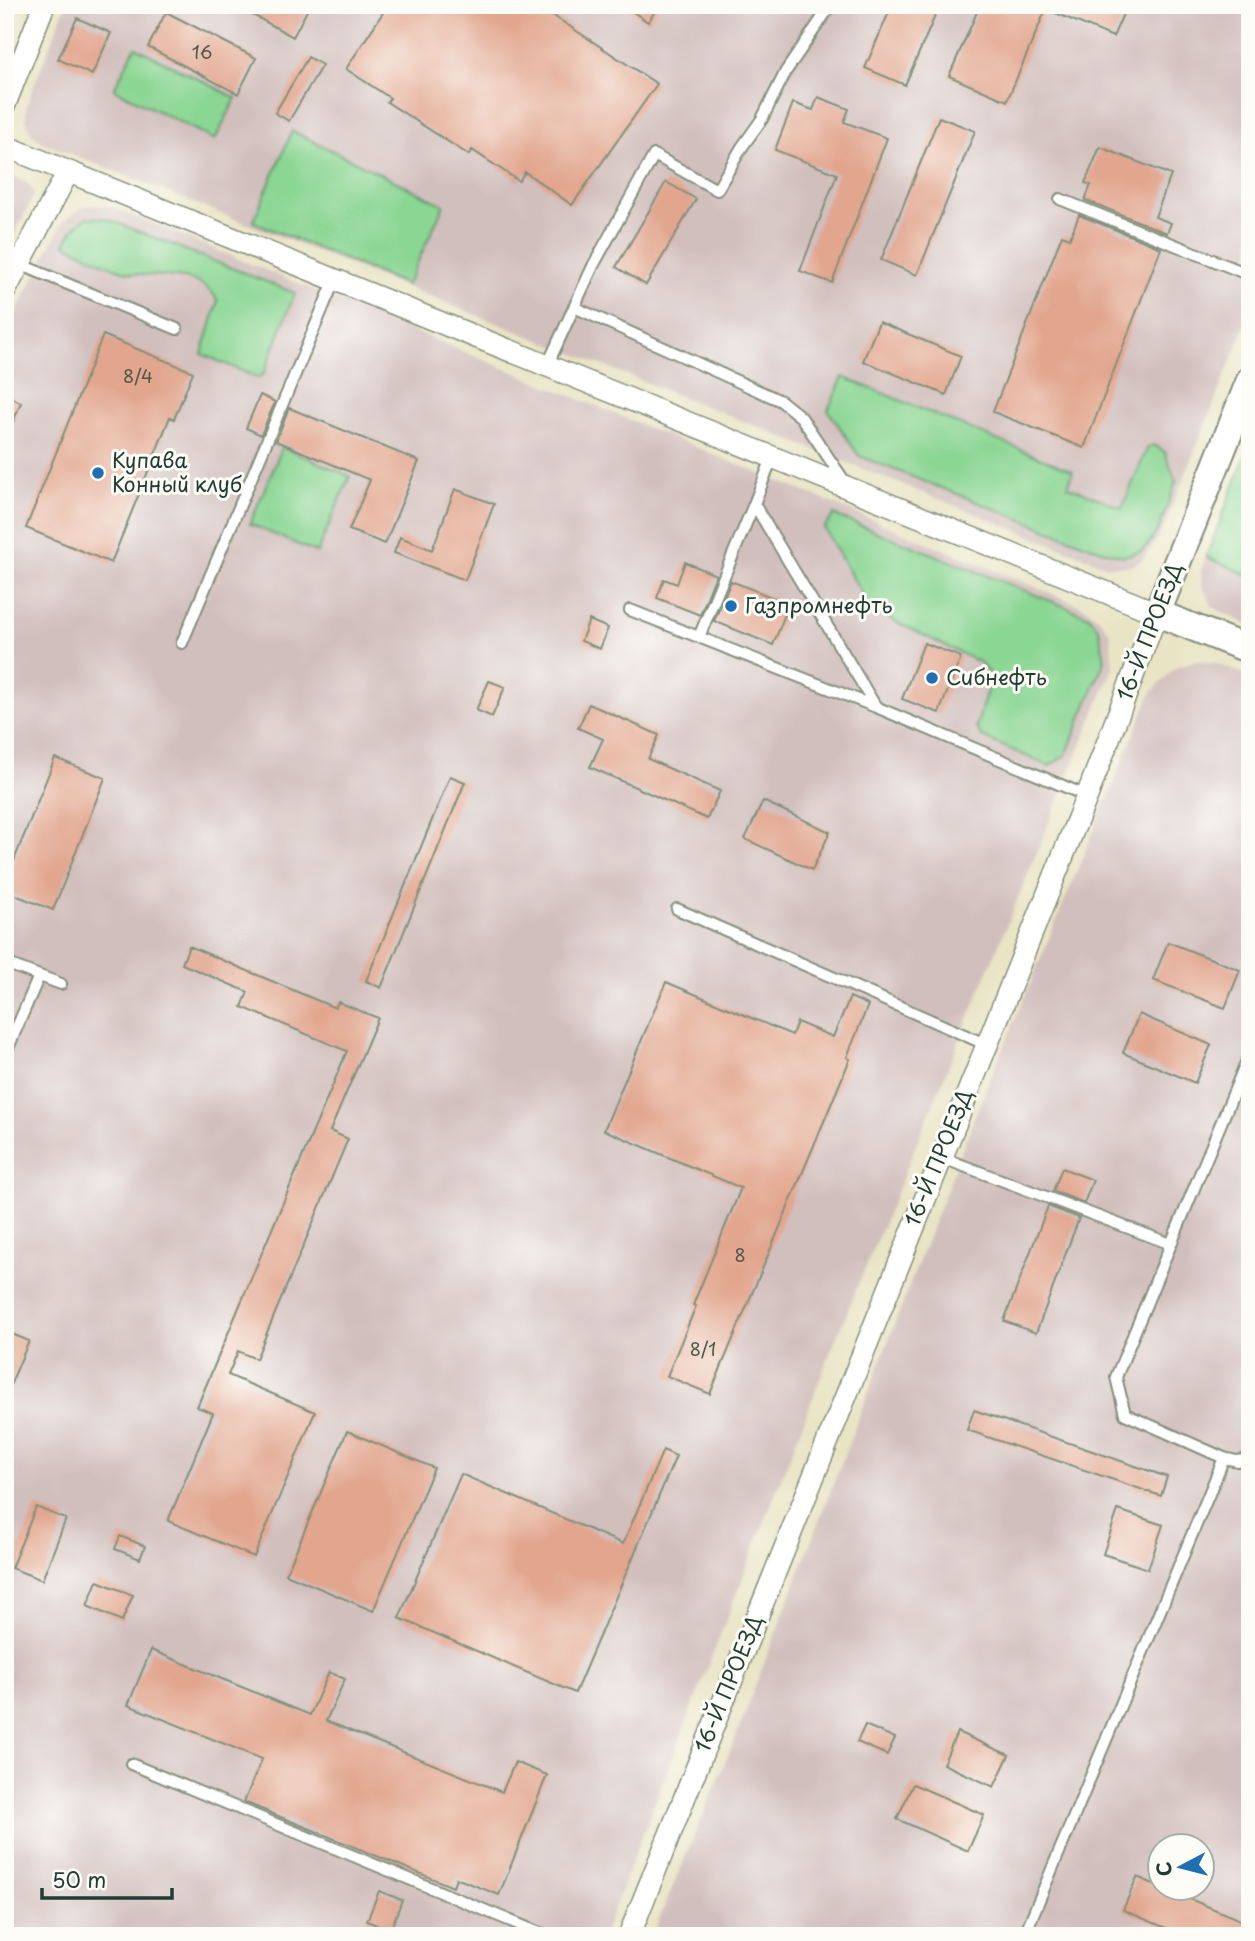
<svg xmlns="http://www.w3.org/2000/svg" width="1255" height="1941" font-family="'Playpen Sans',sans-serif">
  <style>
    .industrial { fill: #d1bfbd; fill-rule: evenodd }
    .green { fill: #8ad693; stroke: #548a64; stroke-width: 2 }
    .building { fill: #e2a68e }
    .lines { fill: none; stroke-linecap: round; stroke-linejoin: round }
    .service-casing { stroke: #84907c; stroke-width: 14 }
    .minor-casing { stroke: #84907c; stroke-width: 24 }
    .tertiary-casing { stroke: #84907c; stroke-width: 30 }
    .service { stroke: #fff; stroke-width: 10 }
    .minor { stroke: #fff; stroke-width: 21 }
    .tertiary { stroke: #fff; stroke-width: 26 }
    .poi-dot { fill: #1f6fb2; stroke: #fdfcf7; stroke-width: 2.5 }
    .labels { text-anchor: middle; stroke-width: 6; stroke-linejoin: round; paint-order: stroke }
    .number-label { font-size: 18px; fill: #50574a }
    .poi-label { font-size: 21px; fill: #1f3d34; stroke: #fdfcf7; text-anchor: start }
    .street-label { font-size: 21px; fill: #1f3d34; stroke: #fdfcf7 }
  </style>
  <rect width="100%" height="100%" fill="#fdfcf7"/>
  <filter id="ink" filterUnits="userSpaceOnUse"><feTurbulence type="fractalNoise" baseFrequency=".0143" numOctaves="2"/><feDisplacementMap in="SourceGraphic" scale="14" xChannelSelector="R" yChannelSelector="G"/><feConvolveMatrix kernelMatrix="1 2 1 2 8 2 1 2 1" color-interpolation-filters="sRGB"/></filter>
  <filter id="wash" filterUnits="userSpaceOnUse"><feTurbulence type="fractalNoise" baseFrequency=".00686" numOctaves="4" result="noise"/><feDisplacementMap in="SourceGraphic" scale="28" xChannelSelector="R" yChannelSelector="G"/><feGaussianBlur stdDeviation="1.57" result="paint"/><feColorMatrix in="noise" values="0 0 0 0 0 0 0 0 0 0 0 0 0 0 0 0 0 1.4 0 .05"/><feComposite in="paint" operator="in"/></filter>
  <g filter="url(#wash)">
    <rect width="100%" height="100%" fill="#e9e4c4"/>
    <path class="industrial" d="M66 5H1250V314L1161 534 1143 559 1131 566H1107L44 143 32 135 26 120V106Z
      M5 172 30 185 34 195 5 253Z
      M93 205 110 206 1084 607 1099 618 1110 633 1113 668 831 1351 603 1936H5V333L63 222 80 209Z
      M1250 444V626L1213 607 1202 586 1201 570Z
      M1194 661 1215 663 1250 676V1936H652L735 1739 974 1118 1151 693 1176 667ZM1160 1846H1202V1888H1160Z"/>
    <path class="green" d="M135 47 236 98 215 140 114 89Z
      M292 131 444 205 407 285 253 222Z
      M86 217 107 219 295 293 264 373 258 378 202 354 218 301C199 268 160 279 130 273 108 268 85 253 65 244L74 228Z
      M843 377 1073 471 1068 486 1122 508 1148 447 1154 445 1165 452 1176 482 1159 528 1148 545 1140 552 1123 556 1100 550 859 456 828 410Z
      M1250 444V576L1206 557Z
      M282 447 350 476 317 553 250 524Z
      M834 515 1089 616 1099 629 1105 660 1066 755 1049 766 982 737 976 727 991 677 981 663 877 613 869 606 824 528Z"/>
    <g id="blocks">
      <path class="building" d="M235 5H310L293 37Z
        M388 5H537L657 84 572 205 525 172 519 181 472 150 469 155 387 102 390 98 346 69Z
        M623 5H659L648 22Z
        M892 5H909L935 16 905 85 865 68Z
        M980 5H1127L1113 37 1046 9 1007 101 949 76Z
        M166 12 256 58 238 94 148 47Z
        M77 18 111 33 92 75 58 59Z
        M308 57 322 65 289 121 275 113Z
        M818 97 849 109 844 122 887 138 832 283 800 271 837 174 775 150 793 103 813 110Z
        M939 117 975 131 917 275 881 260Z
        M1100 147 1171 175 1155 217 1171 223 1167 233 1085 200 1091 185 1085 183Z
        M666 182 696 199 646 285 616 267Z
        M1079 215 1161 248 1084 448 993 412 1062 235 1070 238Z
        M879 322 961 356 946 395 863 361Z
        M103 335 193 372 174 419 170 417 111 563 26 528Z
        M5 395 21 402 6 440H5Z
        M260 395 275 402 261 435 246 428Z
        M289 408 419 461 385 544 349 530 370 480 276 441Z
        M455 489 494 504 465 580 394 553 400 537 432 550Z
        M685 562 716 575 700 615 657 598 664 579 677 584Z
        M731 581 789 604 773 645 714 621Z
        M589 620 608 628 600 649 581 641Z
        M924 643 961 657 939 713 902 699Z
        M489 681 505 687 492 717 476 710Z
        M589 704 659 735 648 759 720 791 707 819 590 767 603 739 578 728Z
        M55 758 105 778 53 910 5 891V883Z
        M450 776 465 782 381 988 366 981Z
        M763 801 830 832 812 870 745 839Z
        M1168 942 1240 970 1225 1008 1153 980Z
        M189 946 335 1008 338 1002 378 1018 330 1131 348 1139 256 1359 238 1351 228 1375 315 1412 254 1557 168 1521 213 1413 197 1407 347 1051 242 1007 248 992 182 964Z
        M666 982 792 1035 797 1022 833 1037 850 997 868 1005 847 1057 850 1059 710 1394 667 1376 696 1306 693 1305 741 1188 604 1130Z
        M1139 1014 1211 1045 1195 1083 1123 1053Z
        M1062 1168 1093 1180 1084 1203 1053 1191Z
        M1048 1206 1079 1218 1036 1333 1004 1321Z
        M5 1331 29 1341 5 1397Z
        M974 1410 1167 1477 1161 1496 967 1430Z
        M347 1431 434 1468 373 1611 286 1574Z
        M663 1450 676 1456 575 1693 399 1618 461 1474 623 1544Z
        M36 1507 66 1519 42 1580 11 1568Z
        M1118 1510 1163 1525 1148 1569 1103 1554Z
        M120 1536 145 1546 140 1559 115 1549Z
        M97 1581 133 1595 122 1621 87 1606Z
        M151 1650 310 1715 329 1672 345 1679 326 1721 502 1792 515 1762 547 1775 499 1895 456 1878 453 1887 244 1802 262 1759 128 1705Z
        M865 1725 895 1738 887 1755 857 1742Z
        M957 1732 1009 1755 994 1787 943 1764Z
        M913 1784 984 1815 968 1851 897 1819Z
        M1137 1877 1250 1924 1246 1936H1185L1123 1910Z
        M379 1891 402 1900 390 1931 367 1921Z"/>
    </g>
  </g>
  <g filter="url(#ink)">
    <use href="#blocks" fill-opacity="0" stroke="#84907c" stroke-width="2"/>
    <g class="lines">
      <g class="service-casing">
        <path id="service" d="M1060 199 1250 275
          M19 264 177 329
          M574 307 781 401 801 417 845 482
          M547 366 593 266 654 155 717 190 742 147 762 119 786 71 831 5
          M772 458 754 504 876 707 1087 796
          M630 610 876 707
          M699 637 754 504
          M182 643 335 279
          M677 909 985 1044
          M5 963 61 984
          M1250 1053 1116 1377 1125 1414 1224 1458 1237 1461 1250 1459
          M5 1055 39 976
          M940 1157 1171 1244
          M131 1764 547 1936
          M1024 1936 1224 1458"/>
      </g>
      <g class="minor-casing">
        <path id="minor" d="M5 104 44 5
          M5 146 1157 613 1087 796 629 1936
          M5 291 68 172"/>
      </g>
      <g class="tertiary-casing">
        <path id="tertiary" d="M1250 380 1157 613 1250 650"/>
      </g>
      <use href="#service" class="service"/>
      <use href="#minor" class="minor"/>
      <use href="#tertiary" class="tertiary"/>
    </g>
  </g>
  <g class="poi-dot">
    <circle cx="98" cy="473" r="7"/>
    <circle cx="731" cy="606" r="7"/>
    <circle cx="932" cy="678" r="7"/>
  </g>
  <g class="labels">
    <g class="number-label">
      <text x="202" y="59">16</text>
      <text x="138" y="383">8/4</text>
      <text x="740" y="1262">8</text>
      <text x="703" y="1356">8/1</text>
    </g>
    <g class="poi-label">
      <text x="112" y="468">Купава<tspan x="112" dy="24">Конный клуб</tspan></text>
      <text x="745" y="613">Газпромнефть</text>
      <text x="946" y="685">Сибнефть</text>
    </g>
    <g class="street-label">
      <text transform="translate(1150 632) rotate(-69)" y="7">16-Й ПРОЕЗД</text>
      <text transform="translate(939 1158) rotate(-68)" y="7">16-Й ПРОЕЗД</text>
      <text transform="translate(729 1684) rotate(-68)" y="7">16-Й ПРОЕЗД</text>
    </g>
  </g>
  <rect width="1255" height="1941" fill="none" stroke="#fdfcf7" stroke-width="28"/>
  <g transform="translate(1181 1867) rotate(263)"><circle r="33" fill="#fdfcf7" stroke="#a4b0a9" stroke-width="2"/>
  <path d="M0-5L12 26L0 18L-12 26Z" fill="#1f6fb2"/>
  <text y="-10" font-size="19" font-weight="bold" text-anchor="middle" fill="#1f3d34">С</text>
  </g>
  <path d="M42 1888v10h130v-10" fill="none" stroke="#1f3d34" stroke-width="3.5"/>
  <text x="52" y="1888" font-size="21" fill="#1f3d34" stroke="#fdfcf7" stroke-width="5" paint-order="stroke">50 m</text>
</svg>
